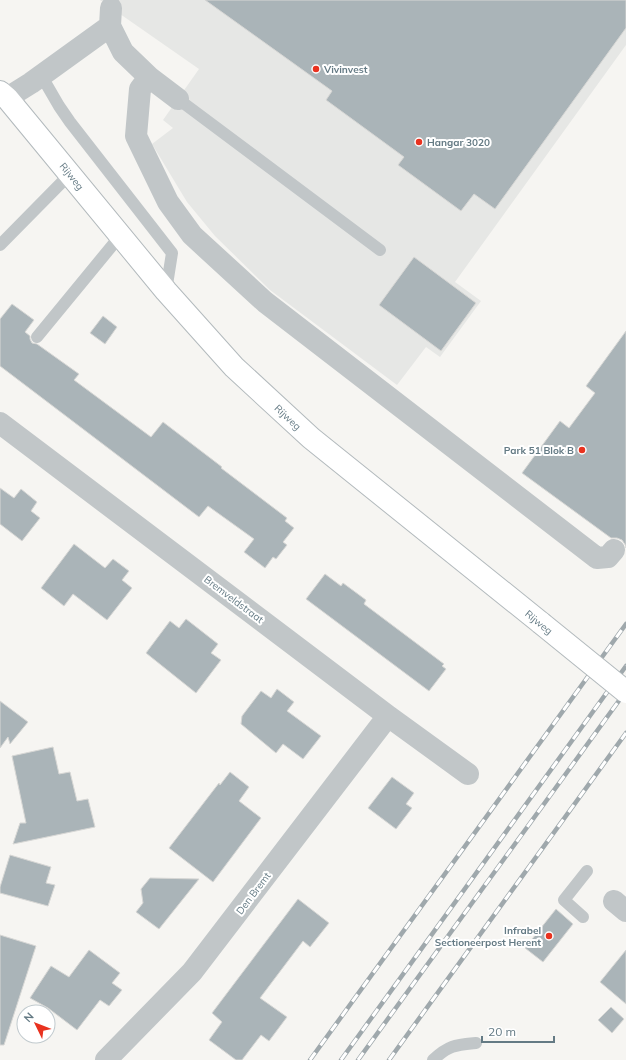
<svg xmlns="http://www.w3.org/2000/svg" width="626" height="1060" font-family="Mulish,sans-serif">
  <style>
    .built { fill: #e6e7e5 }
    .building { fill: #aab4b8; stroke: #d7d7d5 }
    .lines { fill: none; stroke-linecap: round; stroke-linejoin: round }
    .secondary-casing { stroke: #b3babd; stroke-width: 24 }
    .lane { stroke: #c1c6c8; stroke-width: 12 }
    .street { stroke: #c1c6c8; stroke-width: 22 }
    .secondary { stroke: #fff; stroke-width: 22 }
    .rail-casing { stroke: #9fa8ac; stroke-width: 4.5 }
    .rail { stroke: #fff; stroke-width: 3; stroke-dasharray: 9; stroke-linecap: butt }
    .secondary-bridge-casing { stroke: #b3babd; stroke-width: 24; stroke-linecap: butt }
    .secondary-bridge { stroke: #fff; stroke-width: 22 }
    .poi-dot { fill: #e9321f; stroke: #fff; stroke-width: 1.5 }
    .labels { text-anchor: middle; stroke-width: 4; stroke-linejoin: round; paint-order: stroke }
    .poi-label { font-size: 10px; font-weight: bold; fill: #647a84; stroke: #fff; text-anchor: start }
    .street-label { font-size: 10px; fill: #647a84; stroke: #fff }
  </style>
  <rect width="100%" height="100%" fill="#f6f5f2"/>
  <path class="built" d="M100 0H626V45L455 282 481 301 440 357 426 347 397 385 270 290 215 236 187 202 152 144 173 128 163 120 199 69Z"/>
  <path class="building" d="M205 0H626V28L495 209 474 194 461 211 398 165 404 157 326 100 332 91Z
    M414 257 476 303 441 351 379 305Z
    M12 304 34 320 25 332 30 336V339L32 343 37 344 79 374 74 380 151 437 163 422 222 467 221 468 287 518 285 521 294 528 283 542 287 545 276 559 273 557 265 568 244 552 254 539 208 506 199 517 0 366V319Z
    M103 316 117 327 105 344 90 333Z
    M626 331V548V546L622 540 617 538H611L522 473 560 421 569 428 595 393 586 386Z
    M0 488 14 498 21 489 37 502 31 511 40 518 22 541 0 524Z
    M74 544 105 568 113 559 129 571 122 580 132 588 107 620 73 594 64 606 41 588Z
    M325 574 341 586 343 583 366 600 364 604 444 664 442 666 446 669 429 691 306 599Z
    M186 619 218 644 211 653 221 660 196 693 146 653 170 621 179 628Z
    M277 689 294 702 287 711 321 736 303 759 283 744 276 753 241 724 242 716 261 691 271 698Z
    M0 701 28 722 10 744 8 737 0 748Z
    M53 747 59 774 70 772 77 801 88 799 95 827 13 844 20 823H26L12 756Z
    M230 772 249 787 239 801 261 818 213 882 169 848 219 783 220 785Z
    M392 777 414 793 406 804 412 808 396 829 368 808Z
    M10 855 51 867 46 883 55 885 48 906 0 893V887Z
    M150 878 199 879 159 929 136 912 143 903 141 889Z
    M298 899 329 923 310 947 303 941 260 998 287 1017 269 1041 261 1035 242 1060H236L209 1040 222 1022 212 1013Z
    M556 909 573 924 543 962 525 948Z
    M0 935 36 946 4 1045H0Z
    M89 950 120 973 112 983 122 990 109 1006 100 1000 77 1030 48 1008 30 998 51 966 69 977Z
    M626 950V1004L600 982Z
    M611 1007 624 1019 612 1033 598 1020Z"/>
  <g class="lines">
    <g class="secondary-casing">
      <path id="secondary" d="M0 92 7 98 166 291 234 367 311 438 541 623"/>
    </g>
    <path class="lane" d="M41 75 59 106 70 122 172 253 166 291
      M178 99 380 250
      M0 245 70 174
      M37 337 120 236
      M583 917 564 900 587 871
      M433 1060C449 1045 456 1045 476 1043"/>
    <path class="street" d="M111 8 110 26 123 52 149 77 178 99
      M149 77 140 89 136 136 168 202 192 235 265 302 597 558 608 557 614 550
      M7 98 31 83 110 26
      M0 423 388 716 468 774
      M614 901 626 911
      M106 1060 192 972 388 716"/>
    <use href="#secondary" class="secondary"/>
    <g class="rail-casing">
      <path id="rail" d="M310 1060 626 624
        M341 1060 626 666
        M358 1060 626 691
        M389 1060 626 733"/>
    </g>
    <use href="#rail" class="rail"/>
    <g class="secondary-bridge-casing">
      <path id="secondary-bridge" d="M541 623 626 692"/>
    </g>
    <use href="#secondary-bridge" class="secondary-bridge"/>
  </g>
  <g class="poi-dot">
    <circle cx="316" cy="69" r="4"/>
    <circle cx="419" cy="142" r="4"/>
    <circle cx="582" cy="450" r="4"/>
    <circle cx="549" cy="936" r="4"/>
  </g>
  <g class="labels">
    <g class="poi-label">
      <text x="324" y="73">Vivinvest</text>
      <text x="427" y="146">Hangar 3020</text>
      <text x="574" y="454" text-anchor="end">Park 51 Blok B</text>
      <text x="541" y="934" text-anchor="end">Infrabel<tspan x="541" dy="12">Sectioneerpost Herent</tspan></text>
    </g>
    <g class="street-label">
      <text transform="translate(72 176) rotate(51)" y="4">Rijweg</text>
      <text transform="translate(288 417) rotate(43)" y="4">Rijweg</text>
      <text transform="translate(234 599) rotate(37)" y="4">Bremveldstraat</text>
      <text transform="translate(539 622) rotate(39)" y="4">Rijweg</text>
      <text transform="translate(253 893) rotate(-53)" y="4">Den Bremt</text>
    </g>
  </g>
  <g transform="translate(36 1024) rotate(313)"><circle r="19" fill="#ffffff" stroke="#c1cace"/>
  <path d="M0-3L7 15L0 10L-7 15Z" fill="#e9321f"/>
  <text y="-6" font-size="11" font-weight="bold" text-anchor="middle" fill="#647a84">N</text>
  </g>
  <path d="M482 1036v6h72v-6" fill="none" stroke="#647a84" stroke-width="2"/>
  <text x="488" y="1036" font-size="12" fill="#647a84" stroke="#ffffff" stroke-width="3" paint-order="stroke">20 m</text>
</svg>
